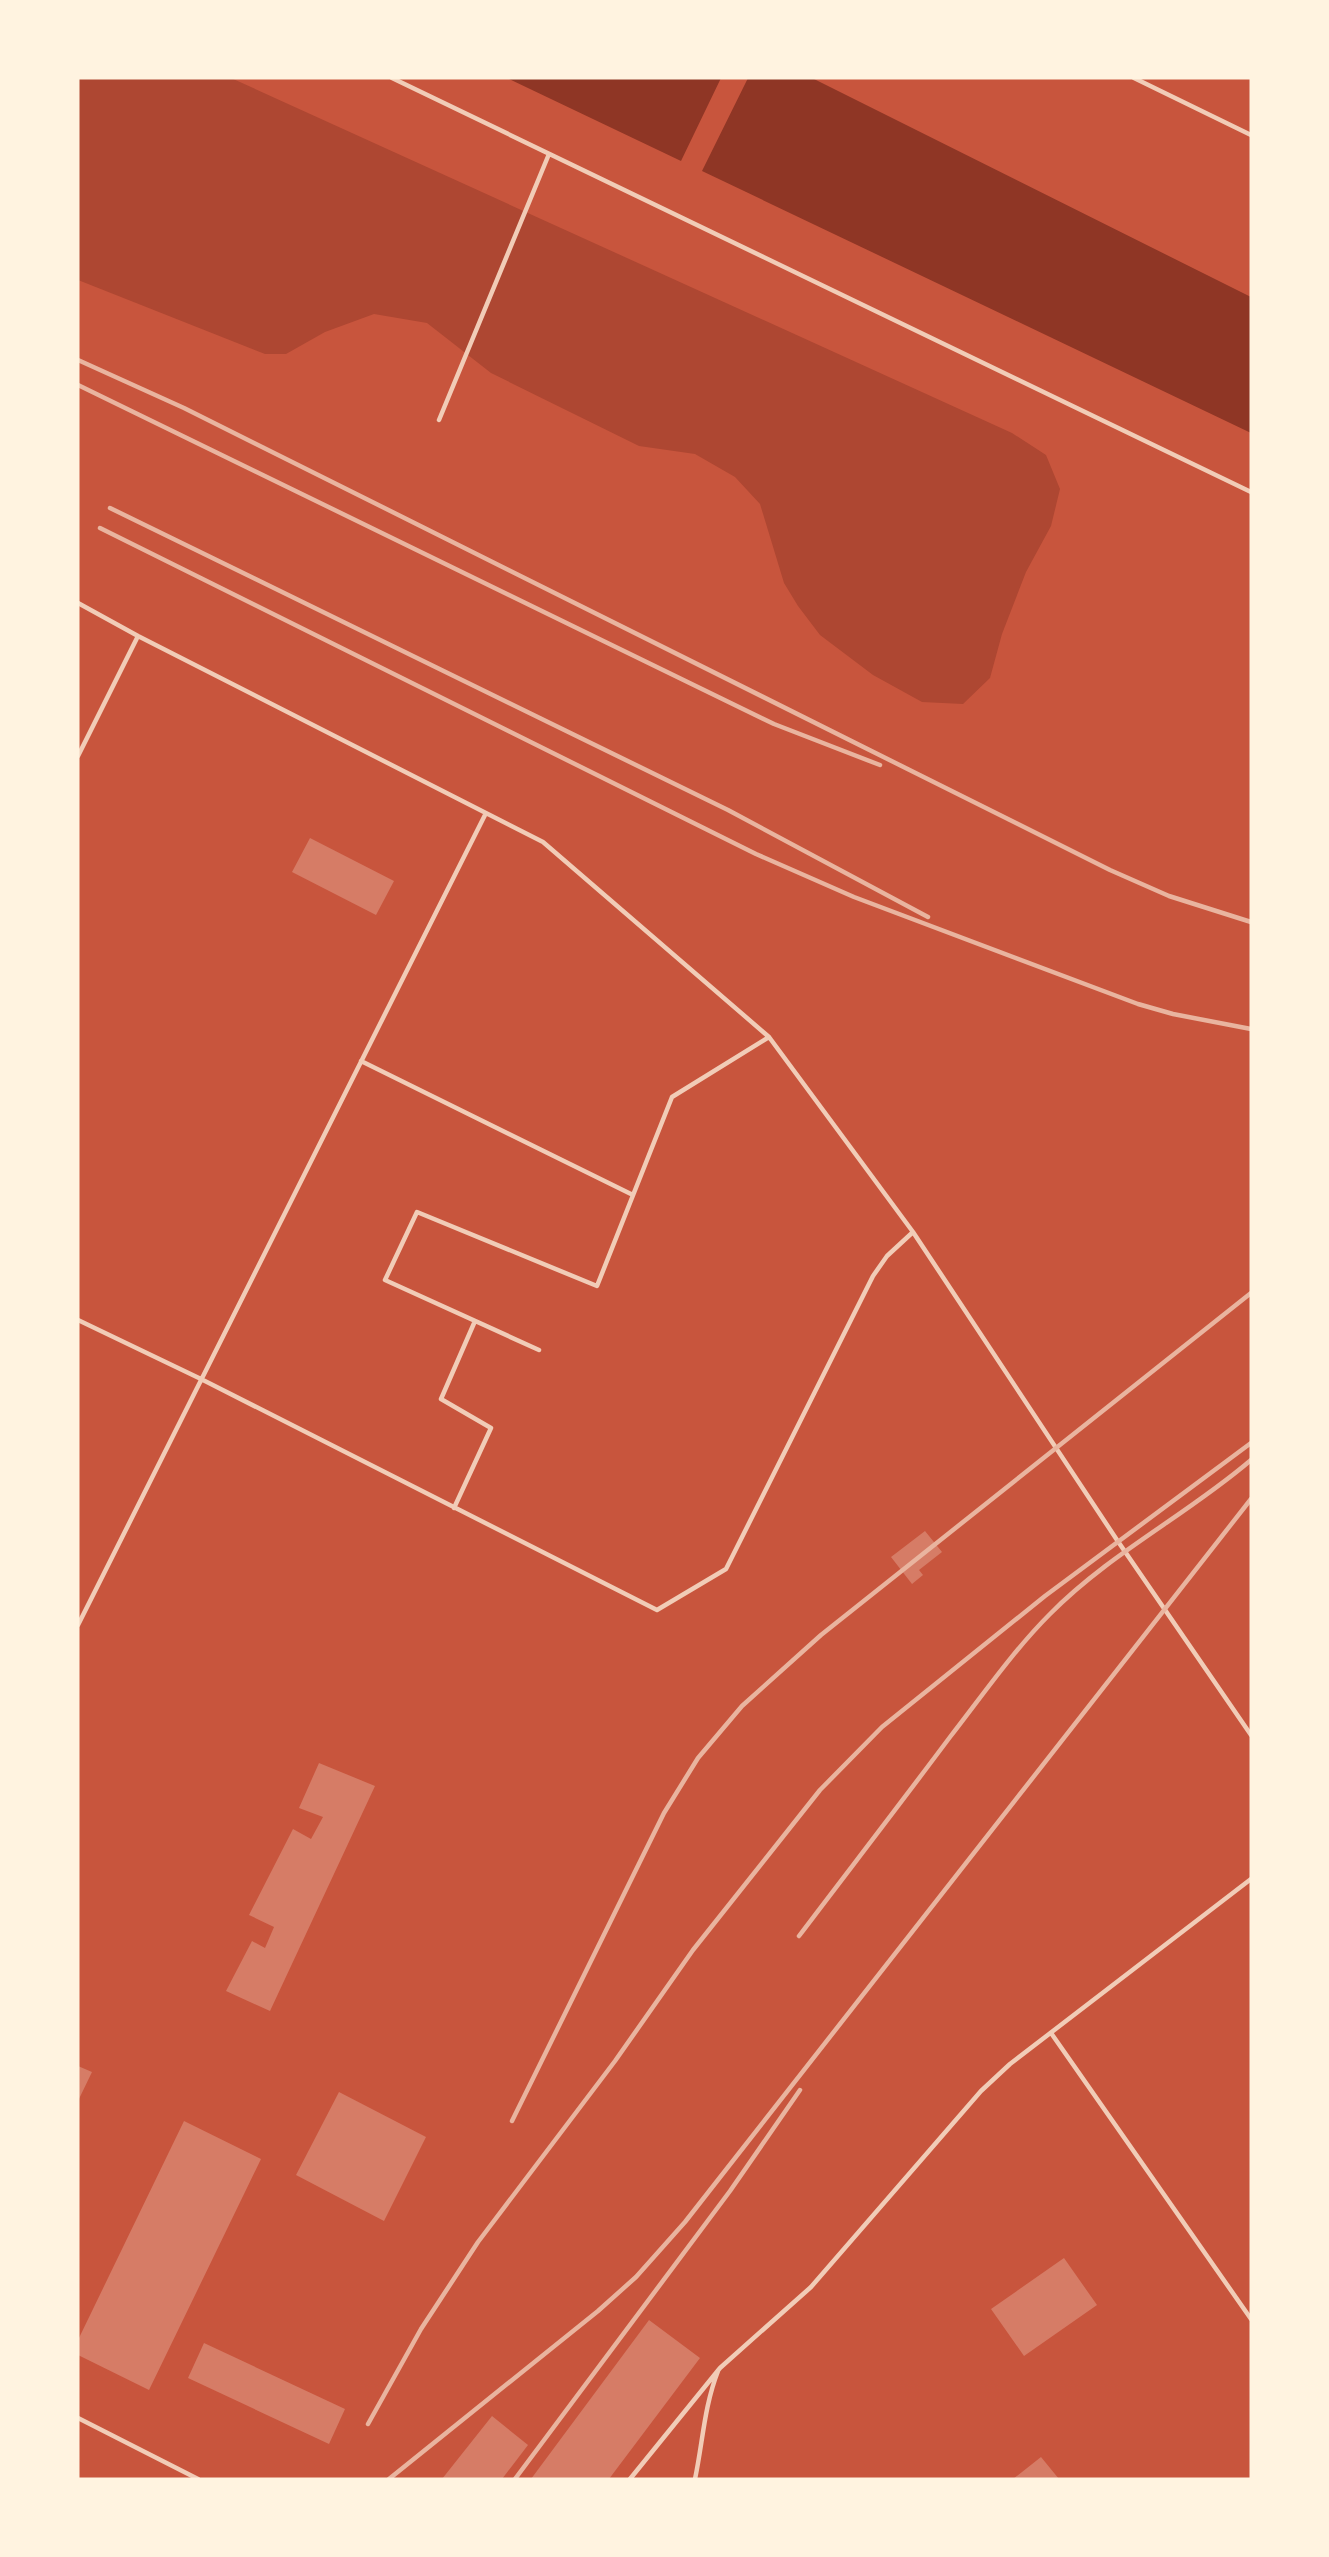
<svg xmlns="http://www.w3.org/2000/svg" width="1329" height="2557" font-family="Georgia,serif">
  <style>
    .green { fill: #ae4732 }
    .water { fill: #8f3625 }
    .building { fill: #d67c66 }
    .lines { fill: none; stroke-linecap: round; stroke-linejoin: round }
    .service { stroke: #f1ccb7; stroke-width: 4.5 }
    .rail { stroke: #e9b49f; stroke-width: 4.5 }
  </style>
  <rect width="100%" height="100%" fill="#c8553d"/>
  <path class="green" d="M78 78H231L1012 433 1046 455 1060 489 1051 526 1026 572 1002 634 990 678 963 704 922 702 873 675 820 635 798 606 784 583 760 504 735 477 695 454 639 446 491 373 427 323 374 314 325 332 286 354H265L78 280Z"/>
  <path class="water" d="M507 78H721L681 161Z
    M748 78H812L1251 297V433L702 171Z"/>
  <path class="building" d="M310 838 394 881 376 915 292 872Z
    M925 1531 942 1552 919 1570 923 1575 912 1584 891 1557Z
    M319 1763 375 1786 270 2011 226 1991 252 1941 265 1948 274 1927 249 1915 293 1829 311 1839 323 1817 299 1808Z
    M78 2066 92 2072 78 2101Z
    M339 2092 426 2137 384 2221 296 2175Z
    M184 2121 261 2159 149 2390 78 2355V2340Z
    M1064 2258 1097 2305 1024 2356 991 2309Z
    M649 2320 700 2358 609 2479H531Z
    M204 2343 345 2409 329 2444 188 2378Z
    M492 2416 528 2445 502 2479H442Z
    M1041 2457 1059 2479H1013Z"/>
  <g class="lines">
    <path class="service" d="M392 78 1251 492
      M1134 78 1251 135
      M439 420 549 154
      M78 603 138 636 543 842 769 1037 913 1232 1117 1540 1251 1735
      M78 756 138 636
      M361 1061 633 1195
      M78 1320 201 1379 657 1610 726 1569 873 1276 887 1256 913 1232
      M539 1350 385 1280 417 1212 597 1286 672 1097 769 1037
      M454 1508 491 1428 441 1399 475 1321
      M78 1625 486 813
      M1051 2033 1251 2319
      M78 2418 198 2479
      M630 2479 720 2368 811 2287 981 2091 1010 2064 1251 1879
      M695 2479C703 2441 704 2407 718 2371"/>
    <path class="rail" d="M78 360 184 408 1110 870 1169 896 1251 922
      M78 385 774 724 880 765
      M110 508 728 810 928 917
      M100 528 756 854 854 897 1138 1004 1173 1014 1251 1029
      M799 1936C849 1870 900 1804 950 1737 982 1696 1013 1651 1050 1614 1110 1553 1187 1515 1251 1460
      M512 2121 664 1813 698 1758 742 1706 821 1635 1251 1293
      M368 2424 421 2329 478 2242 615 2061 693 1950 820 1790 882 1727 1045 1596 1251 1443
      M389 2479 598 2311 636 2277 685 2222 1251 1499
      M515 2479 730 2191 800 2090"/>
  </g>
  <rect width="1329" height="2557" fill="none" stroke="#fff3e0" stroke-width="159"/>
</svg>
